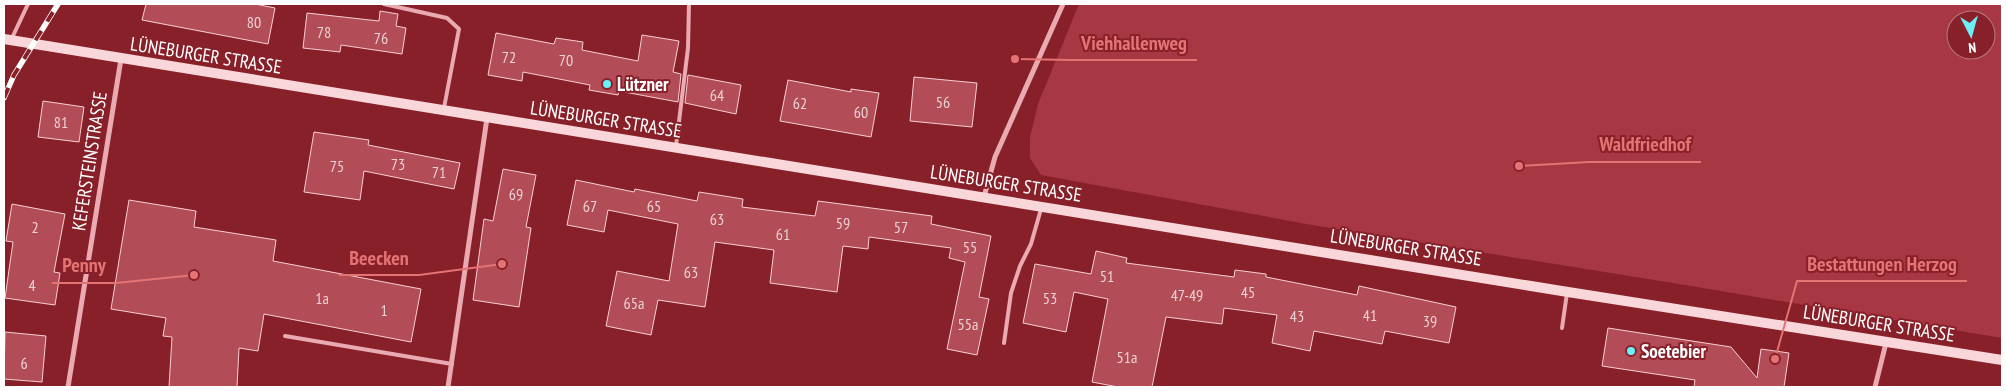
<svg xmlns="http://www.w3.org/2000/svg" width="2006" height="391" font-family="'PT Sans Narrow',sans-serif">
  <style>
    .green { fill: #a73743; fill-rule: evenodd }
    .building { fill: #b24d57; stroke: #f8cfd3 }
    .lines { fill: none; stroke-linecap: round; stroke-linejoin: round }
    .lane { stroke: #eaaab1; stroke-width: 4 }
    .street { stroke: #eaaab1; stroke-width: 5 }
    .secondary { stroke: #f8d6d9; stroke-width: 10 }
    .rail-casing { stroke: #fff; stroke-width: 5.5 }
    .rail { stroke: #88202a; stroke-width: 4; stroke-dasharray: 11; stroke-linecap: butt }
    .poi-dot { fill: #6bf0f8; stroke: #88202a; stroke-width: 2 }
    .labels { text-anchor: middle; stroke-width: 4; stroke-linejoin: round; paint-order: stroke }
    .number-label { font-size: 16px; fill: #ecd2d5 }
    .street-label { font-size: 19px; fill: #fff; stroke: #88202a }
    .poi-label { font-size: 19px; font-weight: bold; fill: #fff; stroke: #88202a; text-anchor: start }
    .leader { fill: none; stroke: #e47373; stroke-width: 2 }
    .callout-dot { fill: #e47373; stroke: #88202a; stroke-width: 2 }
    .callout-label { font-size: 20px; text-anchor: middle; font-weight: bold; fill: #e47373; stroke: #88202a; stroke-width: 4; stroke-linejoin: round; paint-order: stroke }
  </style>
  <rect width="100%" height="100%" fill="#88202a"/>
  <path class="green" d="M1079 4H2002V338L1679 284 1312 225 1041 175 1030 158V137L1038 104ZM1956 20H1986V50H1956Z"/>
  <path class="building" d="M146 4H255L275 8 268 44 142 20Z
    M380 11 398 14 396 26 406 28 402 54 341 45 340 52 303 48 307 13 379 21Z
    M496 33 554 44 556 38 583 42 582 50 638 61 642 35 679 41 673 72 681 74 678 102 619 91 618 95 589 90 590 85 523 72 522 81 488 75Z
    M688 75 741 85 736 114 685 103Z
    M914 77 977 83 972 127 910 121Z
    M788 80 851 92V89L879 93 871 137 780 121Z
    M43 101 84 107 79 142 38 137Z
    M314 132 369 140 368 145 460 163 454 189 364 171 360 200 304 192Z
    M503 169 536 175 526 227 531 228 519 307 473 300 484 219 493 221Z
    M576 180 634 192 635 189 697 201 699 192 743 199 742 207 815 216 818 201 932 216 931 224 991 236 979 297 989 299 977 355 947 349 965 262 949 258 951 248 869 237 868 249 843 246 837 292 770 283 774 250 715 242 705 307 658 300 651 335 606 326 617 271 669 281 678 224 608 210 604 232 567 225Z
    M129 200 196 211 194 227 276 240 273 261 421 289 411 342 264 314 258 351 239 348 237 387H169L172 337 163 336 166 318 111 309Z
    M12 204 65 214 54 272 60 273 55 305 5 298 13 242 6 241Z
    M1096 251 1127 258 1126 263 1234 277 1235 270 1266 274V277L1357 295 1359 286 1456 307 1449 343 1385 331 1382 344 1314 331 1310 351 1272 343 1277 315 1224 308 1222 324 1166 317 1152 387H1118L1092 382 1108 299 1074 292 1066 332 1023 323 1035 264 1091 274Z
    M1608 328 1731 347 1757 378 1761 349 1789 353 1784 387H1694L1695 380 1602 366Z
    M5 332 46 336 42 382 4 379Z"/>
  <g class="lines">
    <path class="lane" d="M384 4 447 18 459 29 444 108
      M12 38 28 4
      M676 146 688 48 689 4
      M1562 328 1567 293
      M285 336 452 364
      M1004 343 1011 293 1020 266 1031 244 1041 209"/>
    <path class="street" d="M984 197 995 157 1063 4
      M68 387 121 59
      M448 387 487 118
      M1875 387 1886 343"/>
    <path class="secondary" d="M4 39 1568 292 2002 360"/>
    <g class="rail-casing">
      <path id="rail" d="M4 98 14 75 58 4"/>
    </g>
    <use href="#rail" class="rail"/>
  </g>
  <g class="poi-dot">
    <circle cx="607" cy="84" r="5"/>
    <circle cx="1631" cy="351" r="5"/>
  </g>
  <g class="labels">
    <g class="number-label">
      <text x="254" y="28">80</text>
      <text x="324" y="38">78</text>
      <text x="381" y="44">76</text>
      <text x="509" y="63">72</text>
      <text x="566" y="66">70</text>
      <text x="717" y="101">64</text>
      <text x="943" y="108">56</text>
      <text x="800" y="109">62</text>
      <text x="861" y="118">60</text>
      <text x="61" y="128">81</text>
      <text x="398" y="170">73</text>
      <text x="337" y="172">75</text>
      <text x="439" y="178">71</text>
      <text x="516" y="200">69</text>
      <text x="590" y="212">67</text>
      <text x="654" y="212">65</text>
      <text x="717" y="225">63</text>
      <text x="843" y="229">59</text>
      <text x="35" y="233">2</text>
      <text x="901" y="233">57</text>
      <text x="783" y="240">61</text>
      <text x="970" y="253">55</text>
      <text x="691" y="278">63</text>
      <text x="1107" y="282">51</text>
      <text x="32" y="291">4</text>
      <text x="1248" y="298">45</text>
      <text x="1187" y="301">47-49</text>
      <text x="322" y="304">1a</text>
      <text x="1050" y="304">53</text>
      <text x="634" y="309">65a</text>
      <text x="384" y="316">1</text>
      <text x="1370" y="321">41</text>
      <text x="1297" y="322">43</text>
      <text x="1430" y="327">39</text>
      <text x="968" y="330">55a</text>
      <text x="1127" y="363">51a</text>
      <text x="24" y="369">6</text>
    </g>
    <g class="street-label">
      <text transform="translate(206 55) rotate(9)" y="7">LÜNEBURGER STRASSE</text>
      <text transform="translate(606 119) rotate(9)" y="7">LÜNEBURGER STRASSE</text>
      <text transform="translate(89 161) rotate(-81)" y="7">KEFERSTEINSTRASSE</text>
      <text transform="translate(1006 183) rotate(9)" y="7">LÜNEBURGER STRASSE</text>
      <text transform="translate(1406 247) rotate(9)" y="7">LÜNEBURGER STRASSE</text>
      <text transform="translate(1879 323) rotate(9)" y="7">LÜNEBURGER STRASSE</text>
    </g>
    <g class="poi-label">
      <text x="617" y="91">Lützner</text>
      <text x="1641" y="358">Soetebier</text>
    </g>
  </g>
  <path class="leader" d="M1015 59L1071 60H1197M1519 166L1589 162H1701M502 264L419 275H339M1775 359L1797 281H1967M194 275L116 283H52"/>
  <g class="callout-dot">
    <circle cx="1015" cy="59" r="5"/>
    <circle cx="1519" cy="166" r="5"/>
    <circle cx="502" cy="264" r="5"/>
    <circle cx="1775" cy="359" r="5"/>
    <circle cx="194" cy="275" r="5"/>
  </g>
  <g class="callout-label">
    <text x="1134" y="50">Viehhallenweg</text>
    <text x="1645" y="151">Waldfriedhof</text>
    <text x="379" y="265">Beecken</text>
    <text x="1882" y="271">Bestattungen Herzog</text>
    <text x="84" y="272">Penny</text>
  </g>
  <rect width="2006" height="391" fill="none" stroke="#ffffff" stroke-width="10"/>
  <g transform="translate(1971 35) rotate(174)"><circle r="24" fill="#88202a" stroke="#b8797f"/>
  <path d="M0-4L9 19L0 12L-9 19Z" fill="#6bf0f8"/>
  <text y="-8" font-size="14" font-weight="bold" text-anchor="middle" fill="#ffffff">N</text>
  </g>
</svg>
